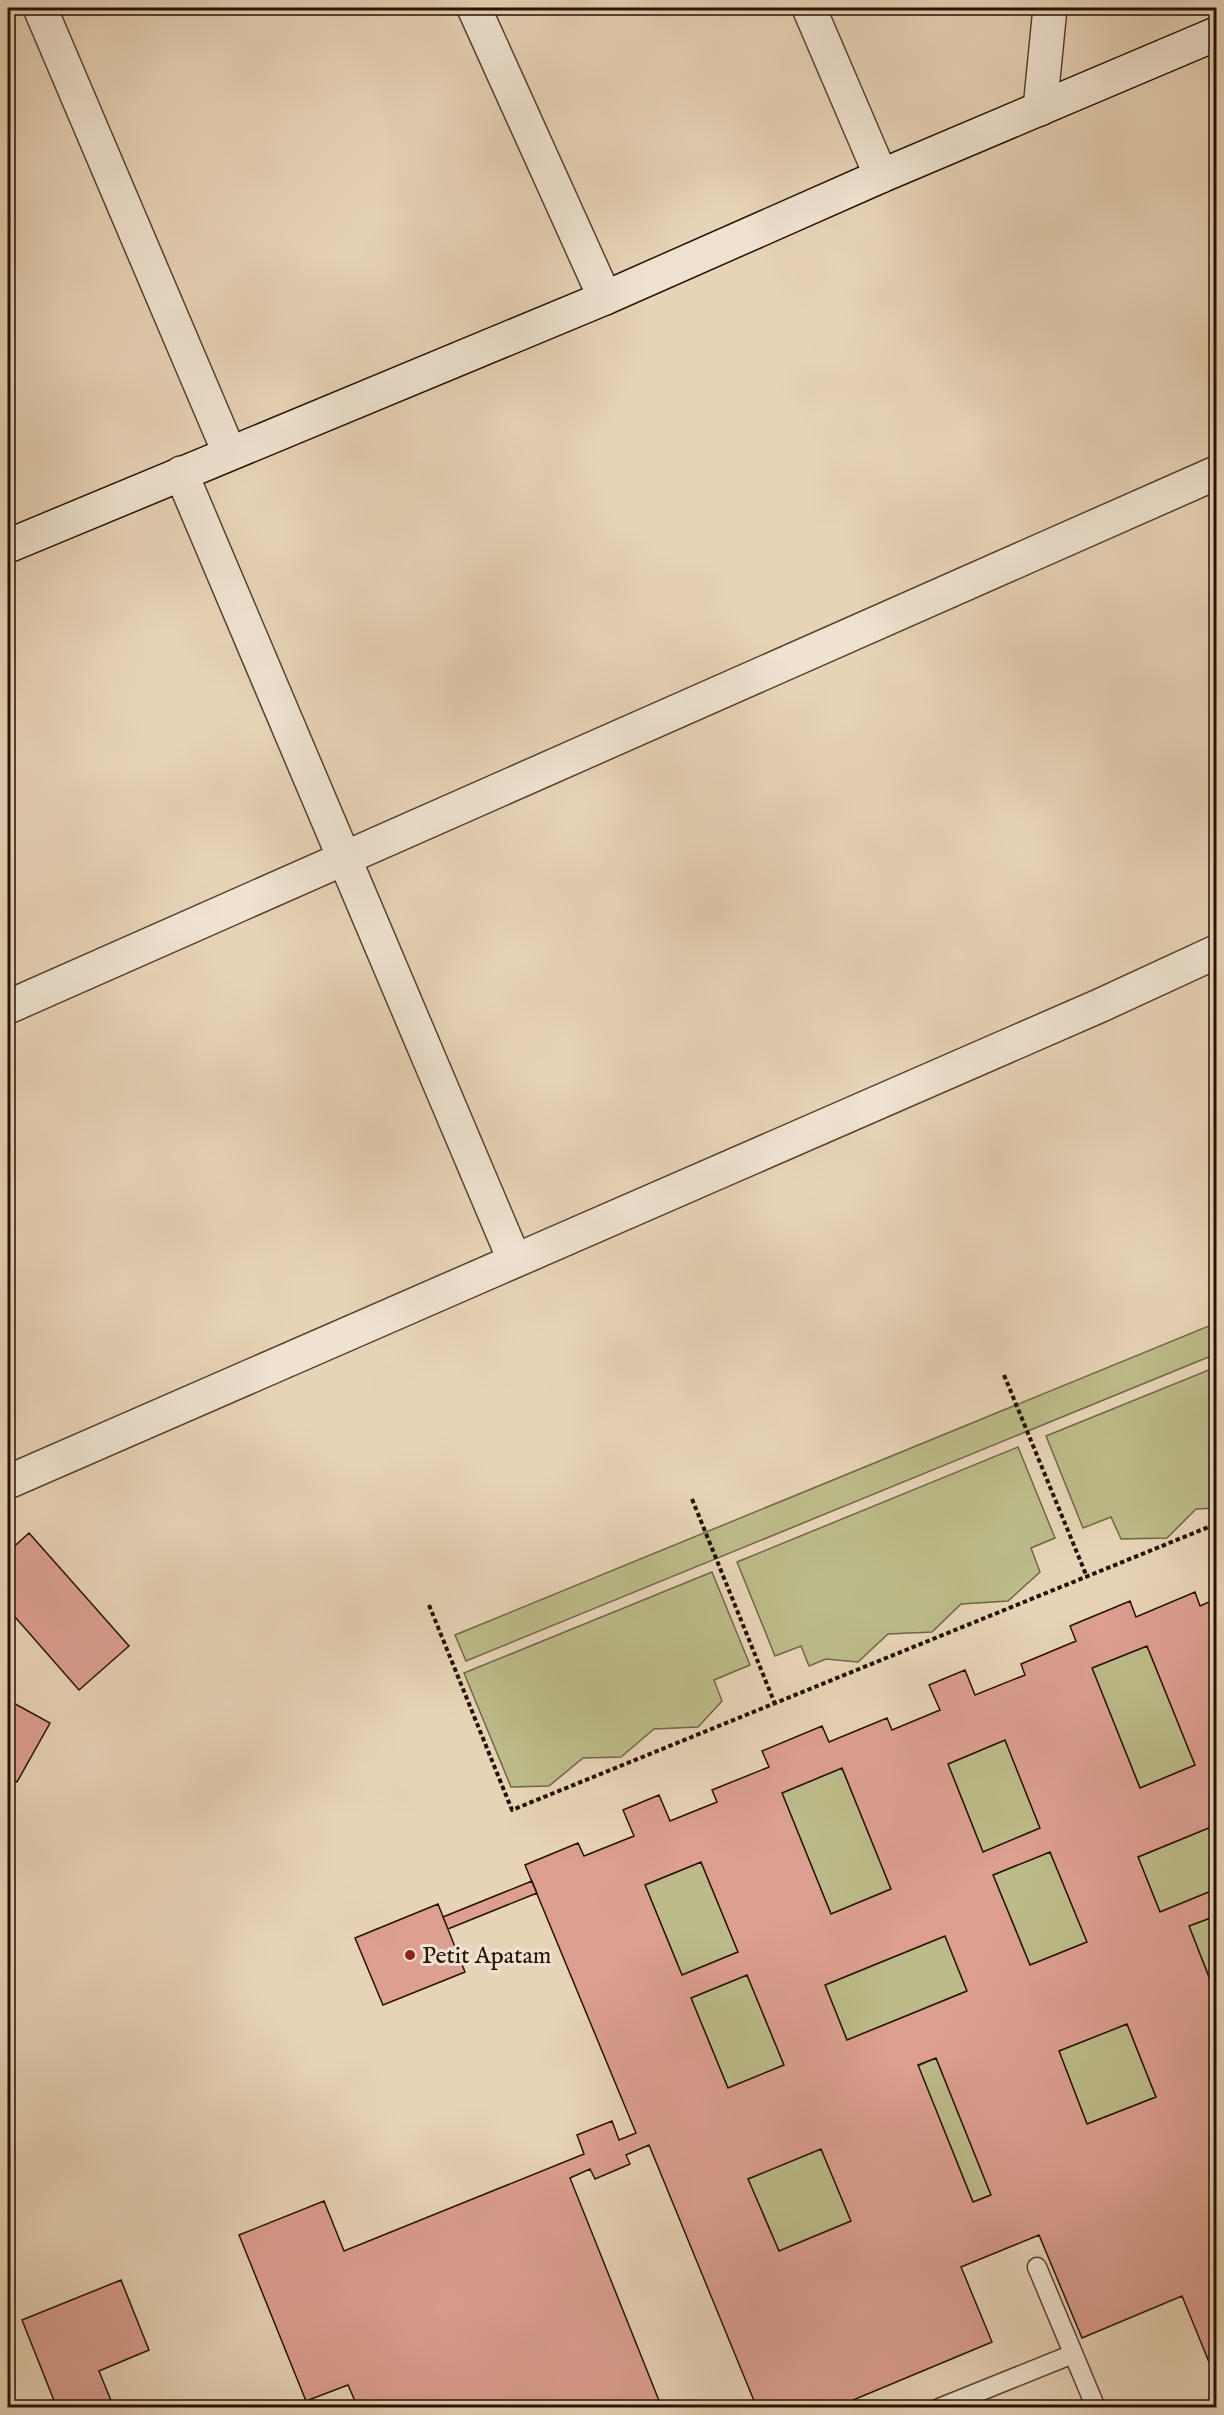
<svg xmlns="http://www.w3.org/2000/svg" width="1224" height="2415" font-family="'IM FELL English',serif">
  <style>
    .green { fill: #bcbb89; stroke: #706646; stroke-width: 1.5 }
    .building { fill: #dc9f90; stroke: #251203; stroke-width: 1.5; fill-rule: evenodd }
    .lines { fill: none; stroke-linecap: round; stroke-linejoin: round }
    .lane-casing { stroke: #564230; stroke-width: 21 }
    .street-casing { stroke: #564230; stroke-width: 36 }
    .secondary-casing { stroke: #251203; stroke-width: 36 }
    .path { stroke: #251203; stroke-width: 4; stroke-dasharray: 4.5 3; stroke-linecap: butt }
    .lane { stroke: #efe2d0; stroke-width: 18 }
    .street { stroke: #efe2d0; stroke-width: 33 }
    .secondary { stroke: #efe2d0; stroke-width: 33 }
    .poi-dot { fill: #8f2418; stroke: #efe2d0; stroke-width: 2 }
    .labels { text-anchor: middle; stroke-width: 6; stroke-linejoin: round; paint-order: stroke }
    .poi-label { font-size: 24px; fill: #251203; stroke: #efe2d0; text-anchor: start }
  </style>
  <rect width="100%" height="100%" fill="#e7d3b6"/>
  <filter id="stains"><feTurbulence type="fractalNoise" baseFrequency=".00333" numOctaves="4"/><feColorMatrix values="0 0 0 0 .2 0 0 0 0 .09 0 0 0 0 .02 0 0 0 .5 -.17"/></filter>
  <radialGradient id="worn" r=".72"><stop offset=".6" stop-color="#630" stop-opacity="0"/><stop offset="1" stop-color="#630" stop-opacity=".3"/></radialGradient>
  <path class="green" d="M1216 1323V1354L466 1661 455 1635Z
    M1216 1367V1508L1196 1509 1167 1538 1121 1539 1111 1517 1083 1528 1046 1436Z
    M1018 1447 1055 1538 1031 1548 1040 1572 1008 1601 961 1604 932 1632 888 1634 858 1662 826 1659 809 1666 801 1646 775 1656 737 1562Z
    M712 1572 750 1665 714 1680 722 1701 698 1727 654 1729 621 1757 583 1758 549 1786 511 1787 464 1673Z
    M1147 1646 1195 1765 1140 1788 1092 1668Z
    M1005 1740 1040 1828 983 1852 948 1764Z
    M842 1768 891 1889 831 1914 782 1793Z
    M1216 1825V1889L1160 1912 1138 1857Z
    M1050 1852 1087 1942 1030 1965 993 1875Z
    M701 1862 738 1952 682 1975 645 1885Z
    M1216 1916V1995L1189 1926Z
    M945 1936 967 1991 847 2040 825 1985Z
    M747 1975 784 2065 728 2088 691 1998Z
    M1127 2024 1156 2097 1087 2124 1059 2051Z
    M936 2058 991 2195 973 2202 918 2066Z
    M821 2149 851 2221 779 2251 748 2179Z"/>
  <path class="building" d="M29 1533 129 1646 79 1690 8 1609V1552Z
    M1195 1592 1200 1606 1216 1599V1825L1138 1857 1160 1912 1216 1889V1916L1189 1926 1216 1995V2358L1209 2362 1182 2296 1082 2338 1039 2235 961 2267 992 2342 834 2408H757L649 2145 626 2155 630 2164 595 2179 590 2169 570 2178 662 2408H358L348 2385 306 2401 239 2235 324 2201 344 2251 584 2154 577 2135 612 2121 619 2140 636 2133 525 1865 578 1843 584 1856 634 1836 623 1810 659 1795 670 1821 717 1802 712 1790 769 1767 762 1751 822 1726 829 1742 887 1718 892 1730 940 1710 929 1685 965 1670 975 1695 1025 1675 1021 1664 1076 1641 1070 1626 1130 1601 1136 1617ZM1147 1646 1195 1765 1140 1788 1092 1668ZM1005 1740 1040 1828 983 1852 948 1764ZM842 1768 891 1889 831 1914 782 1793ZM1050 1852 1087 1942 1030 1965 993 1875ZM701 1862 738 1952 682 1975 645 1885ZM945 1936 967 1991 847 2040 825 1985ZM747 1975 784 2065 728 2088 691 1998ZM1127 2024 1156 2097 1087 2124 1059 2051ZM936 2058 991 2195 973 2202 918 2065ZM821 2149 851 2221 779 2251 748 2179Z
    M8 1700 50 1723 17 1782 8 1777Z
    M8 1823 13 1824 8 1866Z
    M532 1881 537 1893 448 1929 443 1917Z
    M438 1904 465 1972 383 2005 355 1938Z
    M121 2280 149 2350 99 2371 114 2408H57L22 2320Z"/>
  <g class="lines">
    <g class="lane-casing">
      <path id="lane" d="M1037 2267 1096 2408
        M939 2408 1073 2354"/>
    </g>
    <g class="street-casing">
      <path id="street" d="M40 8 229 452
        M474 8 605 298
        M809 8 881 176
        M1040 109 1050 8
        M181 473 514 1259
        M8 1007 1216 473
        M8 1482 1099 1006 1216 952"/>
    </g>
    <g class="secondary-casing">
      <path id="secondary" d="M8 546 605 298 881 176 1216 34"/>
    </g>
    <path class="path" d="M1004 1375 1087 1577
      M692 1499 775 1704
      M429 1605 512 1810 1216 1524"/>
    <use href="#lane" class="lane"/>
    <use href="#street" class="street"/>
    <use href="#secondary" class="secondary"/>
  </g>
  <circle class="poi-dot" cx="410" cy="1955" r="6"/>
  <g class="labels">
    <g class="poi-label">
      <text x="422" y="1963">Petit Apatam</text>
    </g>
  </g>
  <rect width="1224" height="2415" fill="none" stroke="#e7d3b6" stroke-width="30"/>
  <rect x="9" y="9" width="1206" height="2397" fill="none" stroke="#251203" stroke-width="3"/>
  <rect x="15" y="15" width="1194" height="2385" fill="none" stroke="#251203" stroke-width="1.5"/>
  <rect width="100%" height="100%" filter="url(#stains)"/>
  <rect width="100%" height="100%" fill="url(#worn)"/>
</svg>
